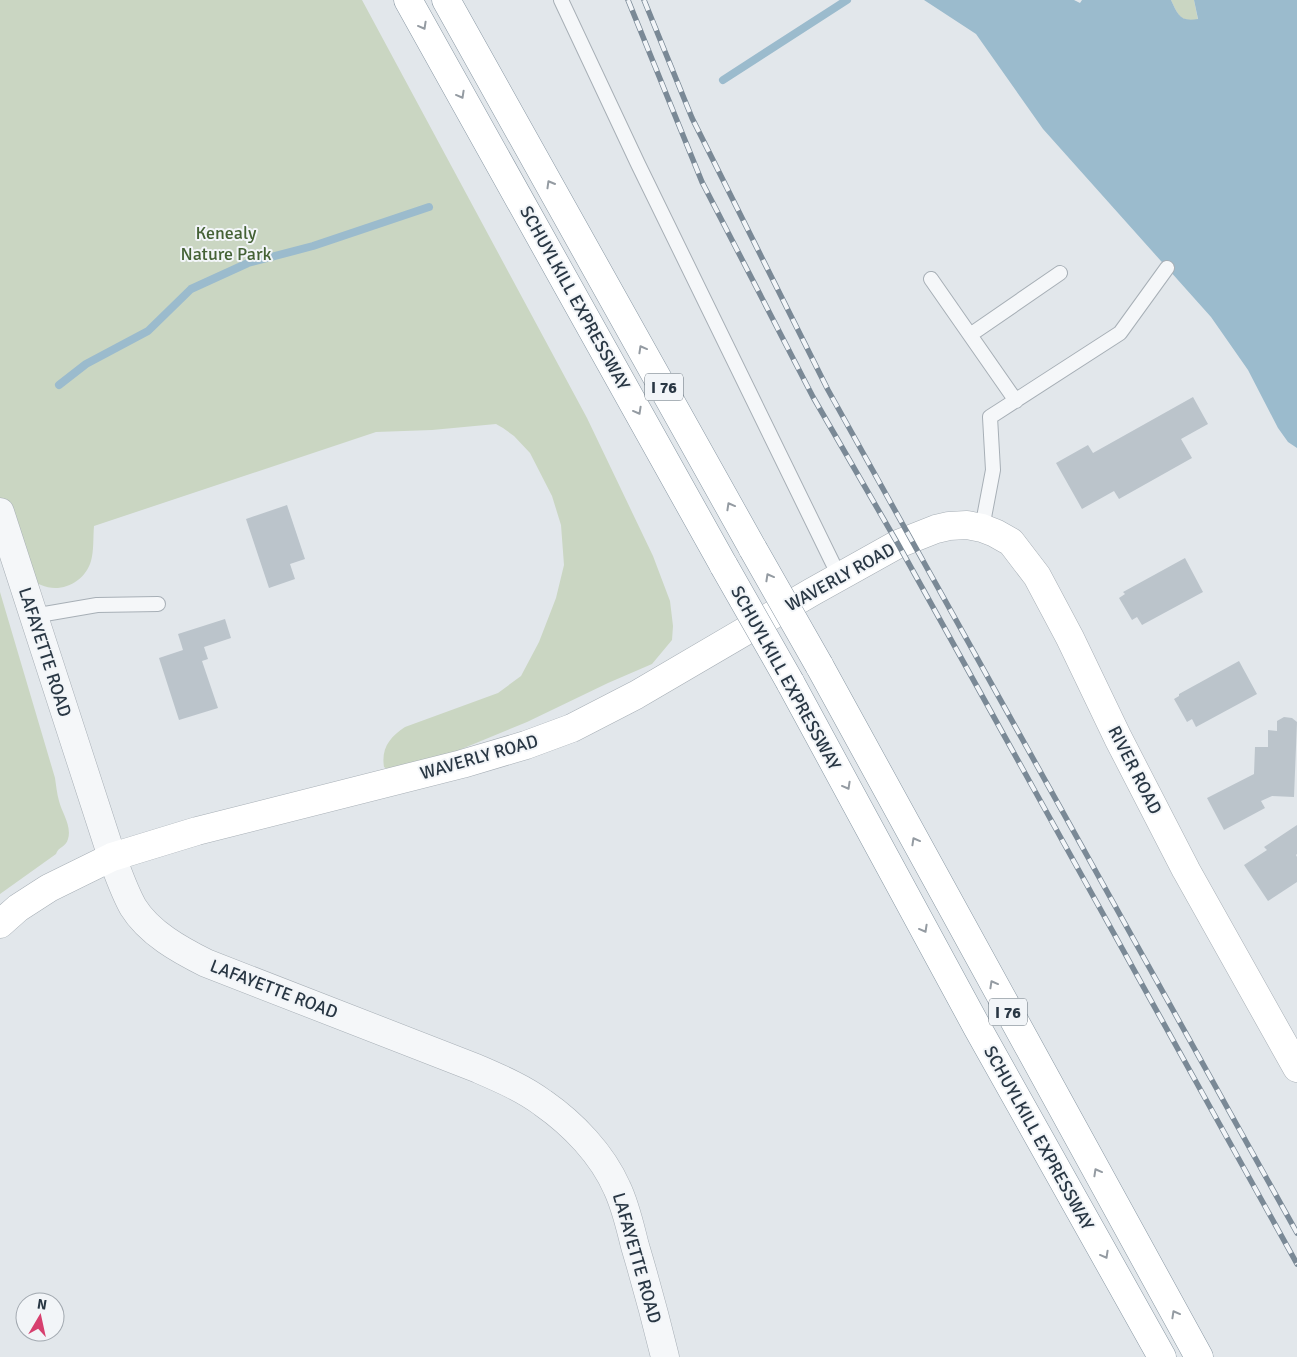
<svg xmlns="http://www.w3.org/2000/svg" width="1297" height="1357" font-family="Signika,sans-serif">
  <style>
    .green { fill: #cad6c2 }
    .water { fill: #9bbbcd }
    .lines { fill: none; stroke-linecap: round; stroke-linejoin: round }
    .stream { stroke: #9bbbcd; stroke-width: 8 }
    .building { fill: #bbc4cb }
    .lane-casing { stroke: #a7afb6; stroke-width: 16 }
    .street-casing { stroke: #a7afb6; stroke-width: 29 }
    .secondary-casing { stroke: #a7afb6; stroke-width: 29 }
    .highway-casing { stroke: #8897a3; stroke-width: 29 }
    .lane { stroke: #f5f7f9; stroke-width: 14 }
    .street { stroke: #f5f7f9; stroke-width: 28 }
    .secondary { stroke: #fff; stroke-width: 28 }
    .highway { stroke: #fff; stroke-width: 28 }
    .rail-casing { stroke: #7a8996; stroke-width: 5.5 }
    .rail { stroke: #f2f5f8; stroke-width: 4; stroke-dasharray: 11; stroke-linecap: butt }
    .highway-bridge-casing { stroke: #8897a3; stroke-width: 29; stroke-linecap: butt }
    .highway-bridge { stroke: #fff; stroke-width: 28 }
    .oneway { stroke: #949ba2 }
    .labels { text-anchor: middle; stroke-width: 4; stroke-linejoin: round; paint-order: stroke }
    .shield { fill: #f2f5f8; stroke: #65707a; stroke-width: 1 }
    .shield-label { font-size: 16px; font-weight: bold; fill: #293744 }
    .park-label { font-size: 18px; fill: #446135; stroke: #f2f5f8 }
    .street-label { font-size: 18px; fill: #293744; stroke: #f2f5f8 }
  </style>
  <rect width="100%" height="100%" fill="#e2e7eb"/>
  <path class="green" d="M0 0H362L587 418 653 556 670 601 673 626 672 640 652 664 608 683 527 722 418 767 390 771 384 767C381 748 390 737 405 727L498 693 521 676 539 642 556 598 564 565 561 525 552 496 530 453 514 436 503 428 496 424 432 430 376 432 94 526C93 537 94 551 91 561 85 582 61 594 41 585 30 580 11 564 0 556Z
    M1171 0H1194L1198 20C1180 22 1178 15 1171 0Z
    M0 592 55 778C56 785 57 794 59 801 62 813 72 826 68 839 66 847 58 847 56 854L0 894Z"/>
  <path class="water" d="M924 0H1074L1080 3 1082 0H1171C1178 15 1180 22 1198 19L1194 0H1297V448L1288 442 1278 428 1248 370 1211 317 1043 129 976 34Z"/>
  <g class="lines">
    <path class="stream" d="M723 80 847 0
      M59 385 86 364 148 331 191 289 248 263 313 246 429 207"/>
  </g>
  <path class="building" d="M1193 397 1208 424 1181 439 1192 458 1119 499 1114 491 1082 509 1056 463 1088 445 1093 453Z
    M287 505 305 559 290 564 295 579 269 588 246 519Z
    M1185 558 1203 592 1142 625 1137 617 1132 620 1119 598 1125 594 1123 592Z
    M225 619 231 638 204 647 208 659 202 661 218 708 179 720 159 658 183 650 178 634Z
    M1239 661 1257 694 1196 727 1192 719 1187 722 1174 699 1179 696V694Z
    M1284 717 1292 718 1297 722 1294 797 1272 796 1261 801 1265 808 1224 830 1207 798 1254 774 1255 747H1268V730L1277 731V721Z
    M1297 825V854L1296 855 1297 857V882L1268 901 1244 865 1267 850 1264 847Z"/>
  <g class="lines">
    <g class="lane-casing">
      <path id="lane" d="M561 0 638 164 839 576
        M931 279 1016 401
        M970 335 1060 273
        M982 528 993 470 990 417 1120 333 1167 268
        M33 616 97 605 158 604"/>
    </g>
    <g class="street-casing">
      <path id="street" d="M0 512 112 857C118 873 124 891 133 907 149 933 180 950 206 963L476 1068C499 1078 523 1088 543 1103 573 1124 602 1154 617 1188 626 1207 630 1227 635 1246 646 1283 656 1320 665 1357"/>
    </g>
    <g class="secondary-casing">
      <path id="secondary" d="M0 924 18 908 49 888 112 857 197 831 462 764 526 745 572 728 636 695 812 592 898 544 936 529 949 526 967 525 982 528 995 533 1011 542 1037 576 1070 638 1118 738 1186 870 1297 1068"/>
    </g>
    <g class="highway-casing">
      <path id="highway" d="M408 0 724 566
        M446 0 753 549
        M819 665 1199 1357
        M790 682 977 1027 1162 1357"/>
    </g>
    <use href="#lane" class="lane"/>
    <use href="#street" class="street"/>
    <use href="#secondary" class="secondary"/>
    <use href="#highway" class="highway"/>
    <g class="rail-casing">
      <path id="rail" d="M628 0 702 182 813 397 898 544 1297 1264
        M644 0 692 118 828 390 1297 1233"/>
    </g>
    <use href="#rail" class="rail"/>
    <g class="highway-bridge-casing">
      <path id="highway-bridge" d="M753 549 819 665
        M724 566 790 682"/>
    </g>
    <use href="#highway-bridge" class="highway-bridge"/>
  </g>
  <defs><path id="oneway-chevron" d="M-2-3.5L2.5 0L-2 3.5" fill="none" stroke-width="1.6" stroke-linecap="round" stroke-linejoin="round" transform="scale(1.25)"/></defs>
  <g class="oneway">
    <use href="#oneway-chevron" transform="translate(423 26) rotate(61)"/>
    <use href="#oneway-chevron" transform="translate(461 95) rotate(61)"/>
    <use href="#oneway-chevron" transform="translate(550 184) rotate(-120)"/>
    <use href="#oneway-chevron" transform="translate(642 349) rotate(-119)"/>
    <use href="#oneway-chevron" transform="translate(638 411) rotate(61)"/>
    <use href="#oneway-chevron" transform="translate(730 506) rotate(-119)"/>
    <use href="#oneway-chevron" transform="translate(769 577) rotate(-119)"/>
    <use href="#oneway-chevron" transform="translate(847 786) rotate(61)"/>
    <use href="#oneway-chevron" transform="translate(915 841) rotate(-119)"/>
    <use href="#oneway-chevron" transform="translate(924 929) rotate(61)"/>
    <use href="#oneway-chevron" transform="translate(993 984) rotate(-119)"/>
    <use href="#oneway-chevron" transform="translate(1097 1172) rotate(-119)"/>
    <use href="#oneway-chevron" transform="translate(1105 1255) rotate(61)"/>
    <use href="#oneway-chevron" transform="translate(1175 1314) rotate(-119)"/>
  </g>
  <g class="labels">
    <g class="shield">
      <rect x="645" y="373.5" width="38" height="27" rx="4"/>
      <rect x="989" y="998.5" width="38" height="27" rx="4"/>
    </g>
    <g class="shield-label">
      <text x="664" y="393">I 76</text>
      <text x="1008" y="1018">I 76</text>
    </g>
    <g class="park-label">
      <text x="226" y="239">Kenealy<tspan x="226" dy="21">Nature Park</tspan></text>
    </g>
    <g class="street-label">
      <text transform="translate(575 298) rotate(61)" y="6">SCHUYLKILL EXPRESSWAY</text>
      <text transform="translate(840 577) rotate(-29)" y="6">WAVERLY ROAD</text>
      <text transform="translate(45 652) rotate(72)" y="6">LAFAYETTE ROAD</text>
      <text transform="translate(786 678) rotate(61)" y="6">SCHUYLKILL EXPRESSWAY</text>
      <text transform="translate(479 757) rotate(-16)" y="6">WAVERLY ROAD</text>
      <text transform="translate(1135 770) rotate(63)" y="6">RIVER ROAD</text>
      <text transform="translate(274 989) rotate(21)" y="6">LAFAYETTE ROAD</text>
      <text transform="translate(1039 1138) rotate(61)" y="6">SCHUYLKILL EXPRESSWAY</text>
      <text transform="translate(637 1258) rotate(74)" y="6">LAFAYETTE ROAD</text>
    </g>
  </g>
  <g transform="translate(40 1317) rotate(9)"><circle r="24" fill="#f2f5f8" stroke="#a2a9b0"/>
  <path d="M0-4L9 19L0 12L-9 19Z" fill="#d7406f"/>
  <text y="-8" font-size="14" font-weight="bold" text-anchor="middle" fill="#293744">N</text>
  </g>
</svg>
